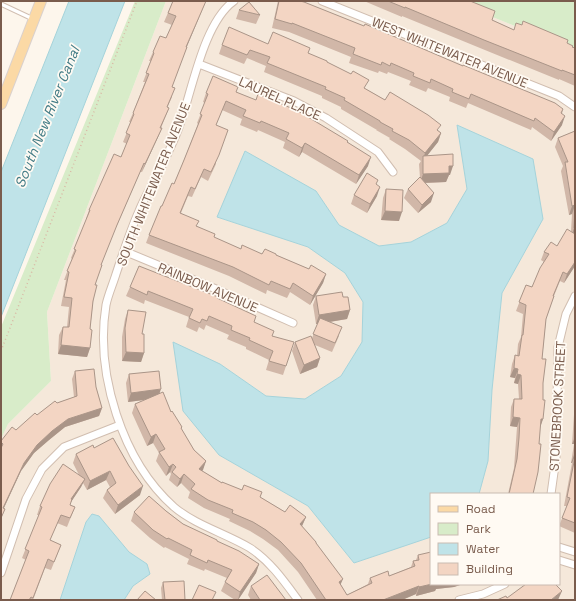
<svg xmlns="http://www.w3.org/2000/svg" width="576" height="601" font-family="'Space Grotesk',sans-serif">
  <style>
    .residential { fill: #f5e8da; fill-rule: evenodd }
    .green { fill: #d8ecc9 }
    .water { fill: #bfe3e8; stroke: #a5d3da }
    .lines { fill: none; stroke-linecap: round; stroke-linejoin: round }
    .lane-casing { stroke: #d1beb0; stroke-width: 5.5 }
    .street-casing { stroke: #d1beb0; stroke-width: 9 }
    .primary-casing { stroke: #dad1cd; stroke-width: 12 }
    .path { stroke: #d9b8a5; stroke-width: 1.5; stroke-dasharray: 1 3; stroke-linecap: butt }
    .lane { stroke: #fff; stroke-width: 3.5 }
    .street { stroke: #fff; stroke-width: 7 }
    .primary { stroke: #fbd9a5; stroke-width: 10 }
    .wall { fill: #d1b7a8 }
    .shaded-wall { fill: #aa9588 }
    .building { fill: #f3d5c3; stroke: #aa9588 }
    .labels { text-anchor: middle; stroke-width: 3.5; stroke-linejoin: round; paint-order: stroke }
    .street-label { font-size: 13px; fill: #7a5c4d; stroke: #fffaf3 }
    .water-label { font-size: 14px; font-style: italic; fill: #437c86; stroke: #fffaf3 }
  </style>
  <rect width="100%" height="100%" fill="#fdf6ec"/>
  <path class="residential" d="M166 1H452L575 50V600H124L133 586 150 574 147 564 129 552 99 516 92 514 86 522 60 600H1V439L8 424 51 381 47 312ZM457 125 543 219 502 293 492 390 488 461 479 494H559V584H431V537L354 563 308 506 219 455 220 364 266 396 305 399 341 376 362 342 363 302 345 273 308 247 217 217 316 191 339 225 379 246 411 242 447 223 467 189Z"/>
  <path class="green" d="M135 1H166L47 312 51 381 8 424 1 439V327Z
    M452 1H575V50Z"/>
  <path class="water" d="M69 1H125L1 317V172Z
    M457 125 533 159 543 219 502 293 492 390 488 461 479 494H431V537L354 563 308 506 219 455 183 411 173 342 220 364 266 396 305 399 341 376 362 342 363 302 345 273 308 247 217 217 245 151 316 191 339 225 379 246 411 242 447 223 467 189Z
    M92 514 99 516 129 552 147 564 150 574 133 586 124 600H60L86 522Z"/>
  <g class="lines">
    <g class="lane-casing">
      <path id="lane" d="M1 4 33 19"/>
    </g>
    <g class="street-casing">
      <path id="street" d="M234 1C203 23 192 92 179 127 176 136 172 144 168 153 160 173 147 191 139 211 130 231 123 253 116 274 113 284 108 295 106 305 95 373 122 461 174 507 195 525 227 534 250 548 270 561 284 581 298 600
        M322 1 559 96 575 107
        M199 64 294 101 326 118 378 152 393 172
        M124 251 216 289 293 323
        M551 494 556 458 558 347 566 314 575 296
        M559 547 575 552
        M559 560 575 565
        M1 573 26 499 42 469 64 447 120 425
        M459 600 483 594 505 584"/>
    </g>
    <g class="primary-casing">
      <path id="primary" d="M1 104 41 1"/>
    </g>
    <path class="path" d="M1 351 137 1"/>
    <use href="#lane" class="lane"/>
    <use href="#street" class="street"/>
    <use href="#primary" class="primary"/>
  </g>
  <path class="wall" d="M173 1 186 47 172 87V97L167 108H169L161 128H162L158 137 142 172H140L113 233 101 265 95 285 90 329V348L87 357 58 354 59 335 63 327H67L69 307 61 306 66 280H64L72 259 71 258 87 219H86L89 210 121 157 127 144 123 142 131 122H129L133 113 145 82H143L151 61H149L153 52 166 38 172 25 164 22Z
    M278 1H300L563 109 562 114V125L551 141 532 127 531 130 468 103 466 108 449 101 450 97 428 88 426 92 409 85 411 81 388 72 387 74 379 71 378 73 349 63 351 57 289 32 272 28Z
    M364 1H470L492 20 514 30 567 43 572 47 575 48V86L559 79V80L480 48 402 16V17Z
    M239 10 260 15 256 24 236 19Z
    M268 44 308 53 327 62 366 89 439 131 441 133 438 142 427 155 450 175H449L446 182 425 183 431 202 418 213 404 198 408 189 420 178 419 164 421 161 405 149 389 139 390 138 376 130H377L341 109V107L322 98V96L264 72 266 66 247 58 244 64 219 54 222 45Z
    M236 92 348 142 368 166 356 184 302 152 299 157 283 148 285 142 258 130 257 132 240 125 242 119 222 110 216 125V164L208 181 201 177 192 197 188 196 181 213 197 226 214 238 241 249 262 254 276 255 309 269 326 274 323 283 310 305 290 292 287 298 267 290 266 294 229 276 146 243 149 235 162 206 174 184 184 160 198 124 197 123 205 103 203 102 206 93Z
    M575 131V266L564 283 560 281 554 296 546 319 542 359 543 419 540 427 533 494H508L514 468 517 427 510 426 511 407 514 399H519L518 384 514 383 515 378 510 377 512 364 515 355 517 356 518 344 521 337 523 314 516 311 526 285 532 287 544 262 541 260 544 252 557 246 571 231 572 214 569 215 561 171 563 166 555 147 558 138Z
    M376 185 377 196 367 213 351 204 354 195Z
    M386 189 399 221 381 220 383 198Z
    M130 287 217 298 254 322 272 336 286 366 283 375 266 370 269 360 246 349V347L227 339 229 335 206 325 204 330 199 327 197 332 186 327 189 317 145 300 144 304 126 296Z
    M316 296 343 297 350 310 347 319 330 322 339 336 332 352 315 345 320 358 317 367 300 374 292 351 295 342 312 338 318 324H316L313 305Z
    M128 310 142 334 144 353 141 362 122 361V337L125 319Z
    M575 363V397L574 365Z
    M75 371 96 387 102 408 99 416 65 427 49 440 34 453 21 471 4 508 5 509 1 519V441L37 415 57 403 74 397 72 379Z
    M129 374 159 394 171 412 182 427 181 429 194 450 206 461 202 471 222 483 260 497 285 512 306 517 302 526 316 543 347 595 368 584 370 578 389 576 411 567 413 561 416 560 418 555 431 584H463L454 587 436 589 435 591 416 596V594L402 600H317L298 572 278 550 263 539 250 531 229 521 230 519 204 508 188 498 190 492 181 483 177 487 169 480 171 474 170 472 166 476 156 461 159 453 153 443 147 446 132 413 135 404 145 400 128 402 126 383Z
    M575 400V533L559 526 567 506H564L572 463H571L574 444H572Z
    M94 448 140 495 115 514 103 498 107 490 110 487 106 480 87 490 83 483 81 487 71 502 70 505 75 507 67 527 57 523 50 540 61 545 51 570 45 568 33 600H10L26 560 22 558 39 515H37L40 506 79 475 73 463 76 454Z
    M166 511 183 524 259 564 256 573 238 600H235L221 591 225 582 227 578 205 569 204 571 187 564 189 559 165 547 164 548 150 538 131 521 134 512Z
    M163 582 185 600H162L161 588Z
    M251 586 286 600H251L248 595Z"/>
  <path class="shaded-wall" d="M206 1 183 56 186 47Z
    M565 116 562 125 551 141 554 132Z
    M162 128 158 137 142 172 145 164Z
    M441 133 438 142 423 161V159L425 153Z
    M305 143 302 152 299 157 302 148Z
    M371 157 368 166 356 184 359 175Z
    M144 163 140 172 113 233 117 225Z
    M449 166H453L450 175H449L446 182 420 183 423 174Z
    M380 187 377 196 367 213 370 204Z
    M434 193 431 202 418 213 422 205Z
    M575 205 572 214 569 215 572 206Z
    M385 211 402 212 399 221 381 220Z
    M574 228H575V237H571Z
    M575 262V266L564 283 567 274Z
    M326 274 323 283 310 305 313 296Z
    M350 310 347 319 316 324 319 315Z
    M61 345 90 348 87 357 58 354Z
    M126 352 144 353 141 362 122 361Z
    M320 358 317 367 300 374 304 365Z
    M514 368 518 369 515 378 510 377Z
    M517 374 521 375 518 384 514 383Z
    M161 389 158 398 128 402 131 393Z
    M102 408 99 416 65 427 49 440 34 453 21 471 1 514 3 508 24 463 37 445 52 431 68 419Z
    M513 417 520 418 517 427 510 426Z
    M541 419H543L540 428Z
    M156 434 153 443 147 446 151 437Z
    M575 437V441L574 444H572Z
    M574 455H575V456L572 463H571Z
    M206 461 203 470 196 478 199 469Z
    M173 464 170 472 166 476 169 467Z
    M110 471 106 480 87 490 90 481Z
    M184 474 181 483 177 487 180 479Z
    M85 479 81 487 71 502V499Z
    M143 486 140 495 115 514 118 505Z
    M306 517 302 526 297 533 300 524Z
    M259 564 256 573 238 600 240 592Z
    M343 579 339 588V582Z
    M432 584H463L454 587 436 589 435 591 416 596 419 587Z
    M419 586 416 594 402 600H383Z
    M562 591 558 600H551Z"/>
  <path class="building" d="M173 1H206L186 47H187L172 87 175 88 167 107 169 108 160 128H162L145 164 144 163 117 225 101 265H102L95 285H97L93 301 90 329 92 330 90 348 61 345 63 327H69L72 298 64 297 69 272 67 271 76 250 74 249 90 210H89L114 154 121 157 130 135 126 133 134 114 133 113 149 74 146 73 154 53 153 52 160 36 166 38 176 16 168 13Z
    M279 1H300L304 2 364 26 365 24 463 66V65L555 103 563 109 561 113 565 116 554 132 535 118 534 121 471 94 469 99 452 92 453 89 431 79 430 83 413 76 414 73 391 63 390 66 382 62 381 65 353 54 355 48 292 23V24L275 19Z
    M388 1H470L495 11 492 20 514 30 516 23 522 25 523 21 568 40 567 43 573 46 572 47 575 48V75L562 70V71L484 40 405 7V8Z
    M249 2 260 15 239 10Z
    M229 27 268 44 273 32 310 48 308 53 327 61V62L351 74 353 71 369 80 364 88 385 100 390 92 428 115 441 125 437 130 441 133 425 153 409 140 392 131 393 129 380 122V121L344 100 345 98 325 89 326 87 267 63 270 57 250 50 247 55 222 45Z
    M213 76 238 87 236 92 256 100 258 94 298 111 348 141 347 142 371 157 359 175 305 143 302 148 286 139 289 133 261 121 260 123 243 116 246 110 226 101 216 125 228 130 219 155 211 172 204 169 195 189 191 187 180 213 199 221 196 226 215 234 214 237 241 249 242 245 262 254 265 249 276 254V255L309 269 311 265 326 274 313 296 293 283 290 289 271 281 269 285 233 267 149 235 161 206H162L172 183 174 184 184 160 202 115 200 114 208 94 206 93Z
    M575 131V205L572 206 565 162H568L558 138Z
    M453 154V166H449V173L423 174V156Z
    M367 173 378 180 376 184 380 187 370 204 354 195Z
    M420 177 434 193 422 205 408 189Z
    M386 189 403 190 402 212 385 211Z
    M575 209V228H574Z
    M567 229 575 234V262L567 274 563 272 553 296H554L546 319 542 359H546L543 383V400H545L543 419H541L539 444H541L538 472 533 494H509L517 459 519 438 520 418 513 417 514 399H522L521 375 517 374 518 369 514 368 515 355 519 356 522 335H523L526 305 519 302 526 285 532 287 540 268 549 254 544 252 551 242 557 246Z
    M139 266 218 297 217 298 256 316 254 322 274 331 272 336 294 342 286 366 269 361 273 351 249 340 250 338 231 330 232 326 209 316 207 321 202 319 200 323 189 318 193 309 148 291 147 295 130 287Z
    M342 292 343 297H348L350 310 319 315 316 296Z
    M128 310 146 312 142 334H144V353L126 352 125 328Z
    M320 318 342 327 335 343 313 334Z
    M311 336 320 358 304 365 295 342Z
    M94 369 96 387 102 408 68 419 52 431 37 445 24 463 3 508 5 509 1 518V448L3 444 1 442V441L12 427 16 430 35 413 37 415 55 401 57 403 77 396 75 371Z
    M159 371 161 389 131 393 129 374Z
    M163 392 171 412 172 411 182 427 181 428 194 450 206 461 199 469 222 483V482L242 490 244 485 262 492 260 497 285 512 290 505 306 517 300 524 316 542V543L343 579 339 582 347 595 372 583 370 578 388 571 389 576 415 566 413 561 419 560 418 555 431 552V584H432L419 587V586L383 600H326L301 563 281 542 266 530 253 522 232 513 233 510 208 500 191 489 195 484 184 474 180 479 172 472 176 467 173 464 169 467 159 452 165 449 156 434 151 437 135 404Z
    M113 438 129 466 143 486 118 505 107 490 116 483 110 471 90 481 76 454 93 445 94 448Z
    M575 457V523L562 518 570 498 567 497Z
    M63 464 85 479 71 499H72L70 505 75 507 70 518 61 515 50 540 61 545 54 562 48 559 33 598 31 597 29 600H10L29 551 25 549 42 507 40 506 50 484Z
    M149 496 166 511 183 524 217 540V541L239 551 259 564 240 592 225 582 232 570 208 560 207 563 190 555 192 550 168 538 167 539 153 530 134 512Z
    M267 575 286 600H260L251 586Z
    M184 581 185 600H165L163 582Z
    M526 584H555L562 591 551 600H497L506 596 507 598Z
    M199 585 216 592 212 600H192Z
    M145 591 156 600H137Z"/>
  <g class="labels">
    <g class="street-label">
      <text transform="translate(450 52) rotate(22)" y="5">WEST WHITEWATER AVENUE</text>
      <text transform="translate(280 98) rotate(24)" y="5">LAUREL PLACE</text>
      <text transform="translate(153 184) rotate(-68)" y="5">SOUTH WHITEWATER AVENUE</text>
      <text transform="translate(208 287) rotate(23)" y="5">RAINBOW AVENUE</text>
      <text transform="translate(557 406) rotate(-87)" y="5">STONEBROOK STREET</text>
    </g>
    <g class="water-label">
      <text transform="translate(47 117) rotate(-68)" y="5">South New River Canal</text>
    </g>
  </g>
  <rect width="576" height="601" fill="none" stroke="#7a5c4d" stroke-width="4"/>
  <rect x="430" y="493" width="130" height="92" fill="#fffaf3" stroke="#cabbb1"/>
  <rect x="438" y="506" width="20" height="6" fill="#fbd9a5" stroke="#cabbb1"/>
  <text x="466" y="513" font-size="12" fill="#7a5c4d">Road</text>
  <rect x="438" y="523" width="20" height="12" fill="#d8ecc9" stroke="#cabbb1"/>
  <text x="466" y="533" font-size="12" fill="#7a5c4d">Park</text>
  <rect x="438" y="543" width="20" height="12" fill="#bfe3e8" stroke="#cabbb1"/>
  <text x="466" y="553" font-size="12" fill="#7a5c4d">Water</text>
  <rect x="438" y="563" width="20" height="12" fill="#f3d5c3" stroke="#cabbb1"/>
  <text x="466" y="573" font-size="12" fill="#7a5c4d">Building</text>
</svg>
